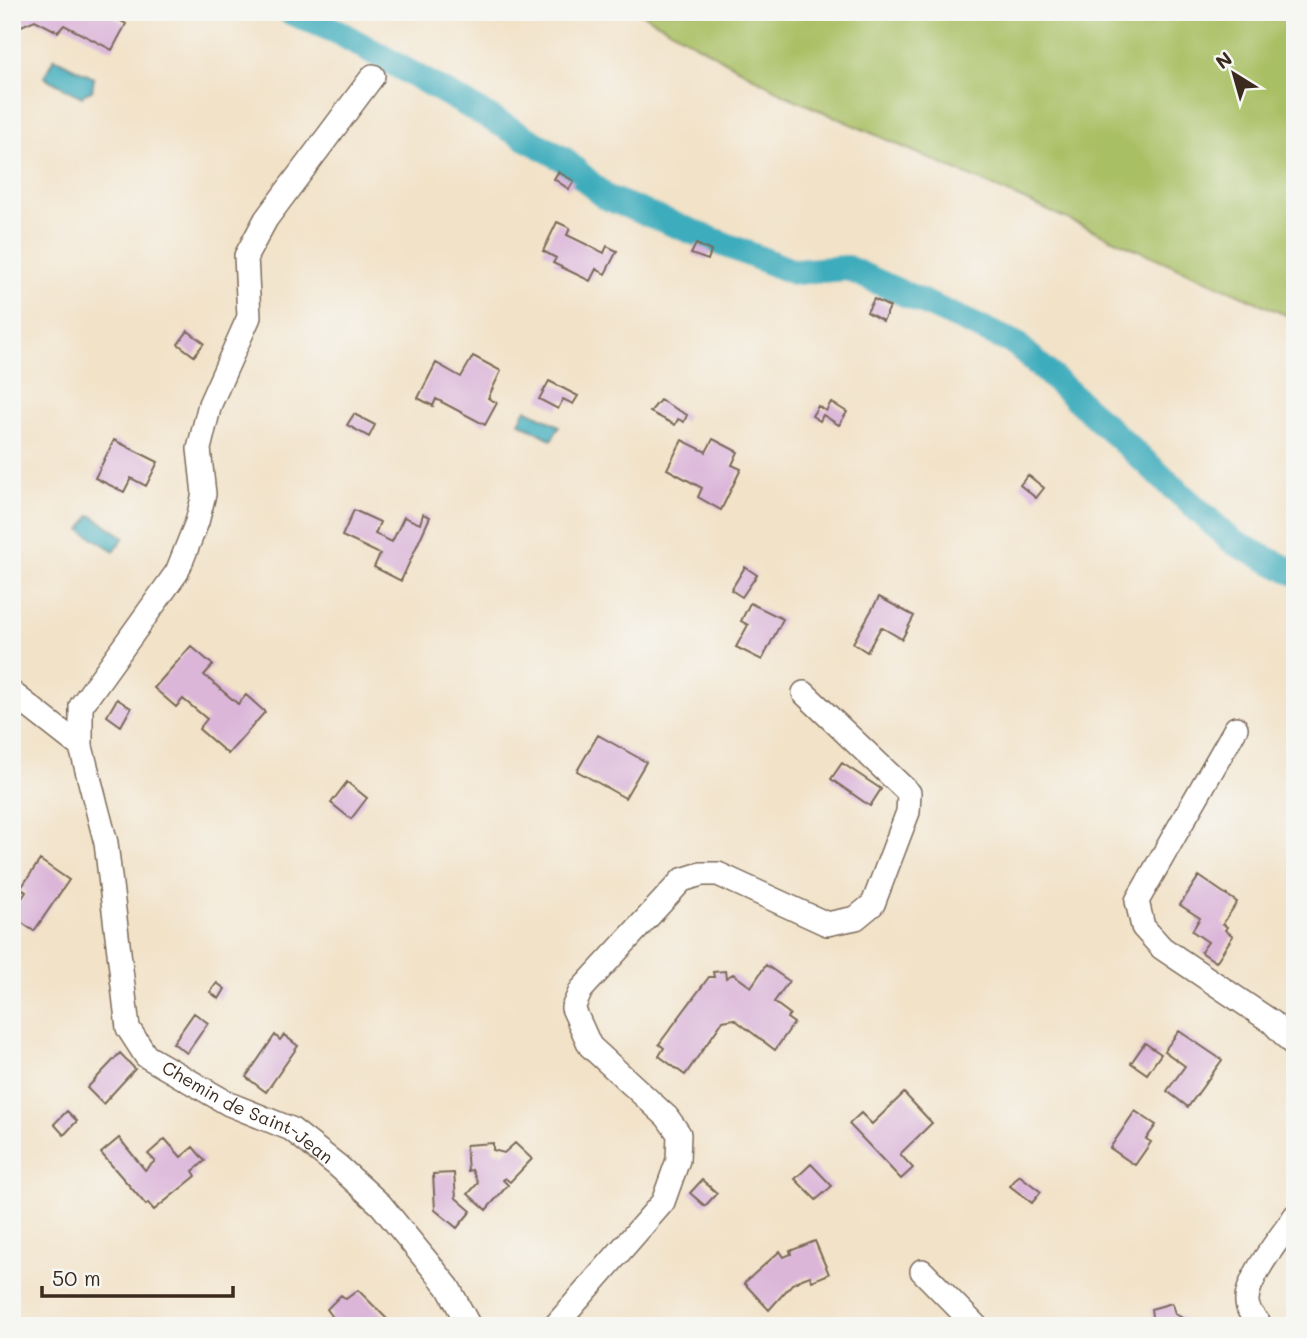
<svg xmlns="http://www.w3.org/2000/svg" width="1307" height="1338" font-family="Mali,sans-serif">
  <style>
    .green { fill: #a9bf63; stroke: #727440; stroke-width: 2 }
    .water { fill: #3eacbc; stroke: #3c6b6d; stroke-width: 2 }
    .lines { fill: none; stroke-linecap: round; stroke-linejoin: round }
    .canal { stroke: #3eacbc; stroke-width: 26 }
    .building { fill: #dbb6d9 }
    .street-casing { stroke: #7b6a5a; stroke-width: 26 }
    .street { stroke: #fff; stroke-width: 23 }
    .labels { text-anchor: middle; stroke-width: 6; stroke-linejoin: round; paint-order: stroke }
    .street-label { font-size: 18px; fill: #3b2a1e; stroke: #f6f6f2 }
  </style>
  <rect width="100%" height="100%" fill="#f6f6f2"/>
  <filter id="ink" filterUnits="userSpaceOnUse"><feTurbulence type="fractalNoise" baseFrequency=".0143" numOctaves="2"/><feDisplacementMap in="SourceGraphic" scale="14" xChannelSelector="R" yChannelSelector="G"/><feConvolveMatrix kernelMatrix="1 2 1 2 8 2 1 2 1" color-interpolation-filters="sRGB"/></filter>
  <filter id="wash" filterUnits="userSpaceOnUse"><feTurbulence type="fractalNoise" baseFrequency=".00686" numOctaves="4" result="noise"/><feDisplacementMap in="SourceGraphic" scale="28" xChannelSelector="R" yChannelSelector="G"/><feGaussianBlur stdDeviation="1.57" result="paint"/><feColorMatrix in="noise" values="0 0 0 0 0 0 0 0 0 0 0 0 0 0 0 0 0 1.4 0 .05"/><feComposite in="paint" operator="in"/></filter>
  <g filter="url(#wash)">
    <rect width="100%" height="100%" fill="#f2e2c8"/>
    <path class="green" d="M639 12H1295V319L787 96Z"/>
    <path class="water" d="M54 58 94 78 92 91 85 93 82 97 44 77Z
      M526 409 559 426 552 440 519 422Z
      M91 515 124 537 114 551 81 530Z"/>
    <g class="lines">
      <path class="canal" d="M290 12 336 31 563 159 605 197 794 272 847 268 1016 344 1233 542 1295 573"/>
    </g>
    <g id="blocks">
      <path class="building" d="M12 12H105L126 24 112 50 64 25 58 32 35 20 12 30Z
        M558 172 574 181 569 189 554 179Z
        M557 222 570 228 567 235 604 253 607 246 617 251 605 274 596 269 590 281 553 263 556 258 543 251Z
        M696 244 711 251 708 260 691 254Z
        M874 299 890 307 883 321 867 312Z
        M188 331 204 343 194 356 178 344Z
        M473 356 501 371 488 398 497 403 485 425 436 399 433 406 418 398 436 363 461 377Z
        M549 381 578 396 573 404 563 399 558 409 539 399Z
        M660 400 687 415 684 422 678 419 675 425 650 412Z
        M831 402 847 412 839 425 823 415 820 421 812 416 818 406 826 411Z
        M354 414 375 425 369 437 347 425Z
        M713 439 738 452 732 465 741 469 721 510 698 497 702 488 667 469 682 440 706 452Z
        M114 440 158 462 146 486 131 478 124 492 95 478Z
        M1028 475 1044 488 1036 498 1020 485Z
        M354 510 380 522 375 534 392 542 404 517 420 524 423 514 430 517 401 581 374 567 380 554 342 536Z
        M745 567 757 575 742 597 731 590Z
        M879 597 914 616 902 639 881 627 867 652 853 643Z
        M750 603 783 619 762 660 736 647 748 625 741 621Z
        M191 646 213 665 204 675 238 704 246 695 265 712 228 754 199 729 207 719 183 699 176 707 154 688Z
        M117 699 131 708 121 726 107 716Z
        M598 735 646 762 625 798 577 771Z
        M842 763 881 789 870 806 831 779Z
        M347 782 367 798 351 819 331 803Z
        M40 860 69 880 34 931 12 916V913L26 892 21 888Z
        M1199 876 1237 902 1223 924 1227 927 1225 930 1233 936 1216 962 1201 952 1208 942 1192 931 1200 918 1180 905Z
        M766 965 789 981 774 1002 790 1014 787 1018 794 1023 775 1050 734 1019 723 1021 685 1075 659 1056 664 1048 659 1044 709 977H714L713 972 725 971 726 978 733 974 751 987Z
        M217 983 225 989 219 999 210 992Z
        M194 1013 208 1023 187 1053 173 1043Z
        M1179 1031 1222 1060 1188 1107 1167 1091 1185 1066 1164 1051Z
        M275 1035 280 1040 284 1035 298 1046 266 1092 246 1077Z
        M1145 1043 1161 1054 1147 1074 1131 1063Z
        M120 1053 135 1069 103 1104 87 1088Z
        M904 1093 932 1123 900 1154 913 1168 901 1179 849 1124 861 1113 872 1124Z
        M67 1111 77 1121 64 1135 54 1124Z
        M1135 1111 1156 1125 1146 1139 1151 1142 1135 1165 1110 1148Z
        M119 1138 145 1170 155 1161 148 1154 165 1139 181 1157 193 1147 205 1161 193 1171 196 1176 154 1210 148 1203 146 1205 101 1153Z
        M493 1143V1150L504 1153 515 1143 532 1159 510 1182 505 1178 503 1180 508 1185 486 1210 468 1194 478 1183 472 1170 468 1171 466 1145Z
        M811 1164 832 1186 816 1200 795 1179Z
        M454 1173 456 1198 471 1211 457 1228 435 1210 433 1174Z
        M1019 1175 1041 1192 1032 1203 1010 1186Z
        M702 1180 717 1193 705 1206 690 1193Z
        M815 1241 829 1274 812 1281 810 1276 802 1279 792 1284 769 1310 744 1283 780 1251 784 1257 791 1254 790 1251Z
        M358 1290 387 1319 380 1326H321L332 1316 327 1309 341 1295 346 1299Z
        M1172 1303 1175 1314 1197 1326H1148L1153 1324 1151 1309Z"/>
    </g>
  </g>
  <g filter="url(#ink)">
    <use href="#blocks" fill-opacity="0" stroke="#7b6a5a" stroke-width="2"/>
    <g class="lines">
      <g class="street-casing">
        <g id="street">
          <path id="s1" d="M12 693 81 747 106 843 128 1028 146 1056 229 1104 291 1129 338 1166 381 1205 448 1287 469 1326"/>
          <path d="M1236 728 1137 901 1143 927 1162 948 1272 1022 1295 1046"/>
          <path d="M81 747V706L177 572 197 522 204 494 199 449 210 404 249 317 246 256 266 219 373 76"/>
          <path d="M922 1271 976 1326"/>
          <path d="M555 1326 663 1202 678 1160 679 1134 667 1117 590 1046 573 1008 581 990 682 880 701 874H718L827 924 856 918 873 904 908 812 909 793 804 693"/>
          <path d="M1261 1326C1255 1319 1248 1312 1247 1303 1245 1279 1282 1236 1295 1216"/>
        </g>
      </g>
      <use href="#street" class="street"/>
    </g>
  </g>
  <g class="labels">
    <g class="street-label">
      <text dy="6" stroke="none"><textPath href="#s1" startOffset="523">Chemin de Saint-Jean</textPath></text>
    </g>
  </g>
  <rect width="1307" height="1338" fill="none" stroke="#f6f6f2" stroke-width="42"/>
  <g transform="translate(1234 74) rotate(323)" stroke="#f6f6f2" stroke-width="5" paint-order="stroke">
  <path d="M0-5L12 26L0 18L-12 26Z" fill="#3b2a1e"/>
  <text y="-10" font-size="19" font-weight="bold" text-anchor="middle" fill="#3b2a1e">N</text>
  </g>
  <path d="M42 1286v10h191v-10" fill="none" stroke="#3b2a1e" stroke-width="3.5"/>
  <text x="52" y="1286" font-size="21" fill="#3b2a1e" stroke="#f6f6f2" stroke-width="5" paint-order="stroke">50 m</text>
</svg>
